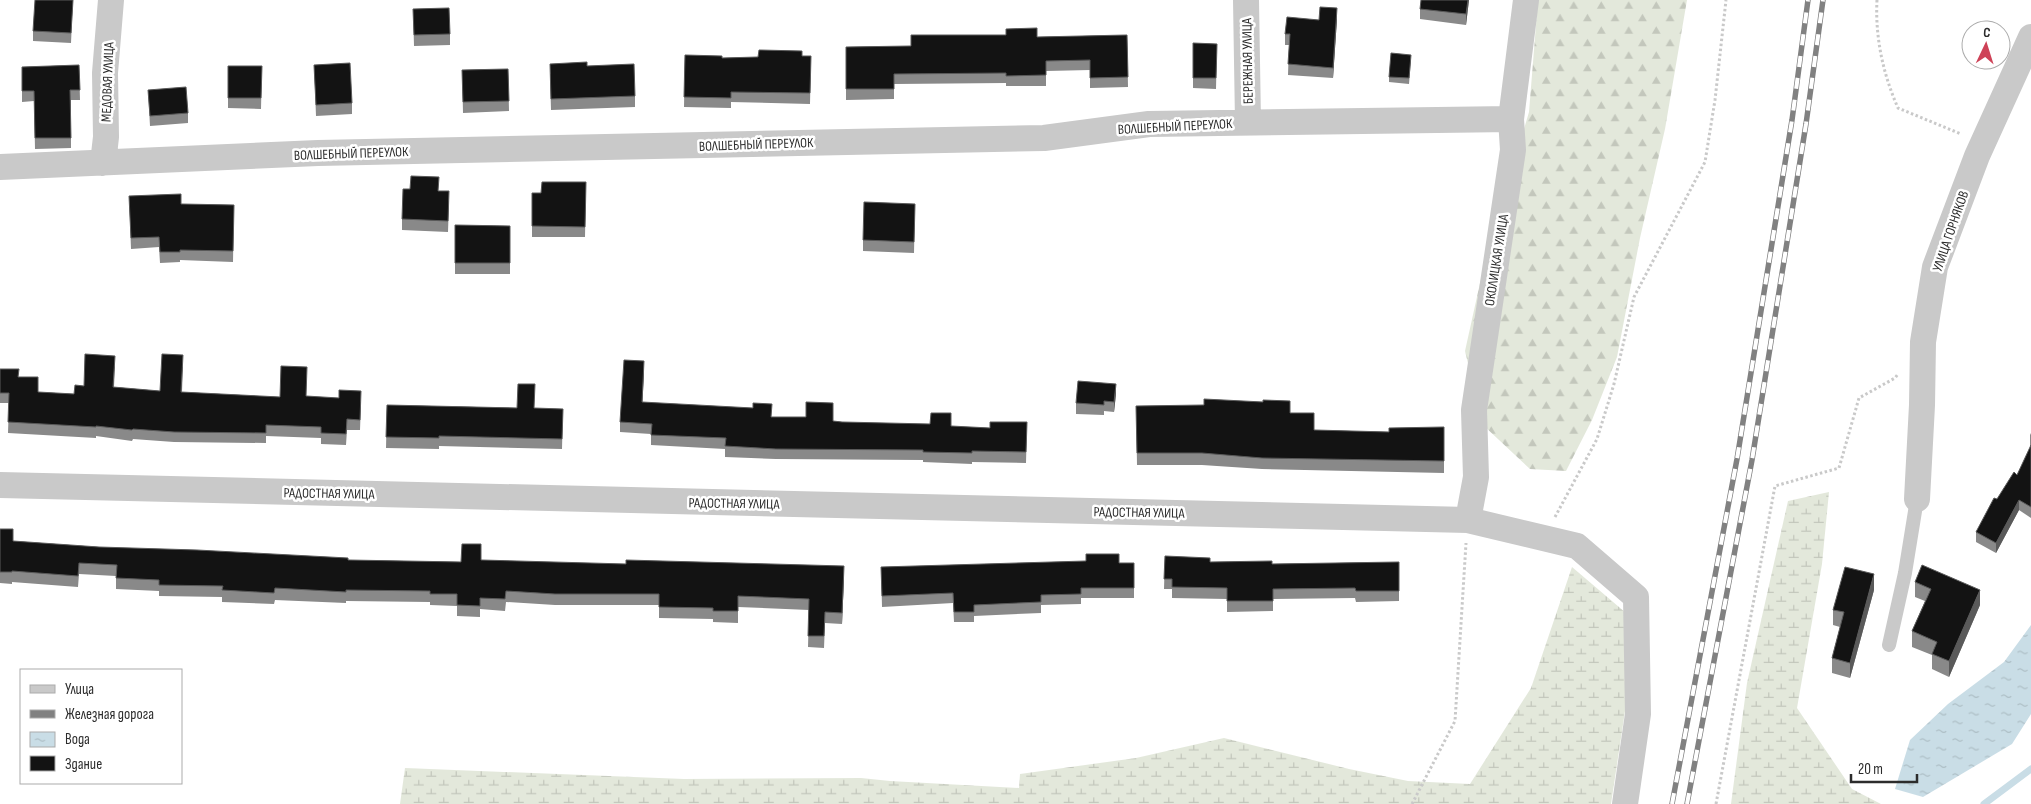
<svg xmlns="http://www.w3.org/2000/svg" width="2031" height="804" font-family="'Sofia Sans Condensed',sans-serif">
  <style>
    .forest { fill: url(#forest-firs) }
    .wetland { fill: url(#wetland-marsh) }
    .water { fill: url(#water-ripples) }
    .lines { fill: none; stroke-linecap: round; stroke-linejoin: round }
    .stream { stroke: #c9dde6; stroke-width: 7 }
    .path { stroke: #c9c9c9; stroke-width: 3; stroke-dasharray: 2.5 2.5; stroke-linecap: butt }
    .service { stroke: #c9c9c9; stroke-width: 14 }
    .minor { stroke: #c9c9c9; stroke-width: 26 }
    .rail-casing { stroke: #818181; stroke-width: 5.5 }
    .rail { stroke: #fff; stroke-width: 4; stroke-dasharray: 11; stroke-linecap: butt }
    .wall { fill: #898989 }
    .shaded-wall { fill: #5a5a5a }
    .building { fill: #131313; stroke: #5a5a5a }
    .labels { text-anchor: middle; stroke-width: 5; stroke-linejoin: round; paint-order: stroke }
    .street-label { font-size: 14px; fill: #2c2c2c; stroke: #fff }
  </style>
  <defs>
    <pattern id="forest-firs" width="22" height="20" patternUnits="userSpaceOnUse" patternTransform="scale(1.25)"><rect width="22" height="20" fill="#e3e8db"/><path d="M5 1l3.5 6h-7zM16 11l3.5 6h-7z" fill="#c3c7bc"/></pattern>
    <pattern id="wetland-marsh" width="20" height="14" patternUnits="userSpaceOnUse" patternTransform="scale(1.25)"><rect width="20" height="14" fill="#e3e8db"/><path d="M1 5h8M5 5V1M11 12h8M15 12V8" fill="none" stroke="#c3c7bc"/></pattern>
    <pattern id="water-ripples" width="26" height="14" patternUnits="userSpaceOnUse" patternTransform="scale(1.25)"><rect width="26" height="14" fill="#c9dde6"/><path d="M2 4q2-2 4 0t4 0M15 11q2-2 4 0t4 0" fill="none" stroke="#adbec5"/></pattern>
  </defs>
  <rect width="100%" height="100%" fill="#fff"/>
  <path class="forest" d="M1538 0H1687L1665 129 1640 238 1617 357 1592 420 1566 471 1530 469 1483 425 1465 351 1484 265 1529 112Z"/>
  <path class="wetland" d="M1829 492 1822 564 1797 708 1852 789 1881 804H1731L1747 683 1788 501Z
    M1572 567 1626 613 1632 665 1611 804H400L405 768 684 779 861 778 890 781 1019 788 1020 774 1136 758 1224 738 1349 769 1408 781 1470 784 1531 688Z"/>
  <path class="water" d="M2031 625V714L2012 744 1923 797 1895 789 1910 740 1948 704 2004 662Z"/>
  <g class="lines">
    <path class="stream" d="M1984 804 2031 769"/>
    <path class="path" d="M1877 0C1875 37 1883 74 1898 108L1961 134
      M1555 517 1597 439 1614 384 1634 297 1705 162 1715 100 1726 0
      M1412 804 1455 721 1466 543
      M1716 804 1775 486 1839 468 1859 398 1895 378 1898 374"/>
    <path class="service" d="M1889 645 1905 573 1917 499"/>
    <path class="minor" d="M1246 0 1248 122
      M103 163 106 137 105 73 111 0
      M0 167 318 153 1044 138 1149 124 1511 119
      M0 485 1468 520 1577 546 1636 597 1638 714 1625 804
      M1917 499 1922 405 1923 342 1935 267 1977 156 2031 37
      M1468 520 1476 477 1474 410 1513 150 1511 119 1526 0"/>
    <g class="rail-casing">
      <path id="rail" d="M1672 804 1737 459 1792 120 1808 0
        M1687 804 1752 460 1806 124 1823 0"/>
    </g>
    <use href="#rail" class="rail"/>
  </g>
  <path class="wall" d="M73 0 71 43 33 41V31Z
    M1469 0 1466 25 1420 19V9Z
    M413 9 450 34V45L414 46Z
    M1337 19 1333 78 1288 75 1289 45H1285V34L1319 20Z
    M1127 35 1128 87 1090 88V70L1046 71V86H1006V83L894 84V99L846 100V47L911 46 1037 37Z
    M1193 43 1217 44 1216 89 1193 88Z
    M685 55 722 58 811 56 810 104 731 102V108L684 107Z
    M1411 60 1409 84 1389 82V77Z
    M79 65 80 100H71V148L35 149 34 101 22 102V67Z
    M314 65 352 103V114L316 116Z
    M228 66H262L261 109 228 108Z
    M508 69 509 111 463 113 462 70Z
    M550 74 635 96V107L551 110Z
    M148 90 188 113V123L150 126Z
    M586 182 585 237H532V193H541Z
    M439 191 449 202 448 232 402 230V219Z
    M129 196 181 204 234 205 233 262 180 260V262L160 263 159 247 131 249Z
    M915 204 914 253 863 251V240Z
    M455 225 510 226V274H455Z
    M115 366 114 387 160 391 183 366 182 392 280 397 307 396 361 402 360 430H347L346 445 321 444V438L266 436V443L174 442 133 439 132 441 96 436V438L8 433 9 403H0V369L19 377 38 392 74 394 84 386Z
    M644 372 642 402 772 417 833 421 842 422 990 428 1027 422 1026 463 972 462V464L923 462V460L776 459 725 457V449L651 445V434L620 432V422Z
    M1116 394 1114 412 1104 411V415L1076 414V403Z
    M387 405 563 409 562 449 439 446V449L386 448Z
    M1136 406 1290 413 1314 430 1389 432 1444 427V473L1262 469 1202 465H1137Z
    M2031 433V518L2019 510 1996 553 1976 542V532L1997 499 2017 475 2031 446H2030V435Z
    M0 529 13 541 99 547 348 560 461 562 481 560 844 577 842 624 825 623 824 648 808 647 809 610 738 607V623L713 622V619L659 618V605H555L506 602 505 611 480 609V617L457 616V606L430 605V602L346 601V603L275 600 274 604 222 602V597L159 596V591L116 589V576L79 574 78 587 12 582V584L0 583Z
    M1165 556 1210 562 1272 564 1399 562V601L1356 602 1355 598 1273 599V611L1227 612V599L1172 598V589H1164Z
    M1134 563V598H1081V604L1041 605V613L974 616V622H954L953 603 882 607 881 567Z
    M1915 582 1980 605 1949 677 1932 669V655L1912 647V631L1925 601 1915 597Z
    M1874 590 1850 678 1832 673V658L1840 627 1833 625V610Z"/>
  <path class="shaded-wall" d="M1468 0H1469L1466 25V14Z
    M1337 8V19L1333 78V68Z
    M644 361V372L642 412V402Z
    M1116 384V394L1114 412V402Z
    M2019 500V510L1996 553V543Z
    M844 566V577L842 624V613Z
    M1874 574V590L1850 678V663Z
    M1980 590V605L1949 677V661Z"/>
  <path class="building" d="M35 0H73L71 33 33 31Z
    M1421 0H1468L1466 14 1420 9Z
    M1320 7 1337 8 1333 68 1288 64 1290 34H1285L1287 17 1319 20Z
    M449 8 450 34 414 35 413 9Z
    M1037 28V37L1127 35 1128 77 1090 78V60L1046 61V75L1006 76V73L894 74V89H846V47L911 46V35H1006V29Z
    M1193 43 1217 44 1216 78H1193Z
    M759 50 802 51V56H811L810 93 731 92V98L684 97 685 55 722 56V58L758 57Z
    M1391 53 1411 55 1409 78 1389 77Z
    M587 62V66L634 64 635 96 551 99 550 64Z
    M350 63 352 103 316 105 314 65Z
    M79 65 80 90H70L71 138H35L34 91H22V67Z
    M228 66H262L261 98H228Z
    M508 69 509 101 463 102 462 70Z
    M186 87 188 113 150 116 148 90Z
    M411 176 439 177 438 191H449L448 221 402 219 403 189H410Z
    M542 182H586L585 227 532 226V193H541Z
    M181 194V204L234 205 233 251 180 250V252H160L159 237 131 238 129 196Z
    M864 202 915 204 914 242 863 240Z
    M455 225 510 226V263H455Z
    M85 354 115 356 113 387 160 391 162 354 183 355 181 392 280 397 281 366 307 367 306 396 339 398V390L361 391 360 420 347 419 346 434 321 433V427L266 425V433L174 432 133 429 132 430 96 426V427L8 422 9 393H0V369H19L18 377H38V392L74 394 75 385 84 386Z
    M624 360 644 361 642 402 753 408V403L772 404 771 417H806V402L833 403V421L842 422 930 424 931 413H951V426L990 428V422H1027L1026 452 972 451V453L923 452V450L776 449 725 446 726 438 651 435 652 424 620 422Z
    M1078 381 1116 384 1114 402 1104 401V405L1076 403Z
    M518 384H535L534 408 563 409 562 439 439 436V438L386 437 387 405 517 408Z
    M1204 399 1263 402V400L1290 401V413H1314V430L1389 432V428L1444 427V461L1262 458 1202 453H1137L1136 406 1204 405Z
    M2031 445V507L2019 500 1996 543 1976 532 1994 498 1997 499 2014 472 2017 475Z
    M0 529H13V541L99 547 197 550 348 558V560L461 562 462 544H481V560L626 564V560L844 566 842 613 825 612 824 636H808L809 599 738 596V611H713V608L659 607V594H555L506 591 505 599 480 598V606L457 605V594H430V591L346 590V592L275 588 274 593 222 590 223 586 159 585V580L116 578 117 565 79 563 78 576 12 571V572H0Z
    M1086 554H1119V563H1134V588H1081V594L1041 595V602L974 605V612H954L953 593 882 596 881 567 1086 561Z
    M1165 556 1210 558V562L1272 561V564L1399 562V591H1356L1355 588 1273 589V601H1227V588L1172 587V579H1164Z
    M1922 565 1980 590 1949 661 1932 654 1937 642 1912 631 1931 589 1915 582Z
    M1845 567 1874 574 1850 663 1832 658 1844 612 1833 610Z"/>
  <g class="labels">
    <g class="street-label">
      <text transform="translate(1247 61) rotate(-91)" y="5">БЕРЕЖНАЯ УЛИЦА</text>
      <text transform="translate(107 82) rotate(-88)" y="5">МЕДОВАЯ УЛИЦА</text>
      <text transform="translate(1175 126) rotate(-3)" y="5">ВОЛШЕБНЫЙ ПЕРЕУЛОК</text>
      <text transform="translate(756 144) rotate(-2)" y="5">ВОЛШЕБНЫЙ ПЕРЕУЛОК</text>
      <text transform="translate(351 153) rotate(-2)" y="5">ВОЛШЕБНЫЙ ПЕРЕУЛОК</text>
      <text transform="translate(1950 231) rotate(-71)" y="5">УЛИЦА ГОРНЯКОВ</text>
      <text transform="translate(1496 260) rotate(-81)" y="5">ОКОЛИЦКАЯ УЛИЦА</text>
      <text transform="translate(329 493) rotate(1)" y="5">РАДОСТНАЯ УЛИЦА</text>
      <text transform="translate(734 503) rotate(1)" y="5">РАДОСТНАЯ УЛИЦА</text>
      <text transform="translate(1139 512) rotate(1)" y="5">РАДОСТНАЯ УЛИЦА</text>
    </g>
  </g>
  <rect x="20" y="669" width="162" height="115" fill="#ffffff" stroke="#ababab"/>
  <rect x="30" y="685" width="25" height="8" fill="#c9c9c9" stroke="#ababab"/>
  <text x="65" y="694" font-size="15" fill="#2c2c2c">Улица</text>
  <rect x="30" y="710" width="25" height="8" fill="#818181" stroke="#ababab"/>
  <text x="65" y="719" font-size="15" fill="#2c2c2c">Железная дорога</text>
  <rect x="30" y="732" width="25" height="15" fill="url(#water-ripples)" stroke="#ababab"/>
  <text x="65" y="744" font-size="15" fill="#2c2c2c">Вода</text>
  <rect x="30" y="756" width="25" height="15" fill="#131313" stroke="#ababab"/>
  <text x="65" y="769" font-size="15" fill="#2c2c2c">Здание</text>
  <g transform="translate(1986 45) rotate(4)"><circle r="24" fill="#ffffff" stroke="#ababab"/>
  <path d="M0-4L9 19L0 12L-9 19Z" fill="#ce4257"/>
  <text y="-8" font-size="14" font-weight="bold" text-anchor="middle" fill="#2c2c2c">С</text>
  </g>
  <path d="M1851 774v8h66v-8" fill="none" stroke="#2c2c2c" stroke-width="2.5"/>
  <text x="1858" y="774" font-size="15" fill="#2c2c2c" stroke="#ffffff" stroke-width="4" paint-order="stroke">20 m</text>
</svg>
